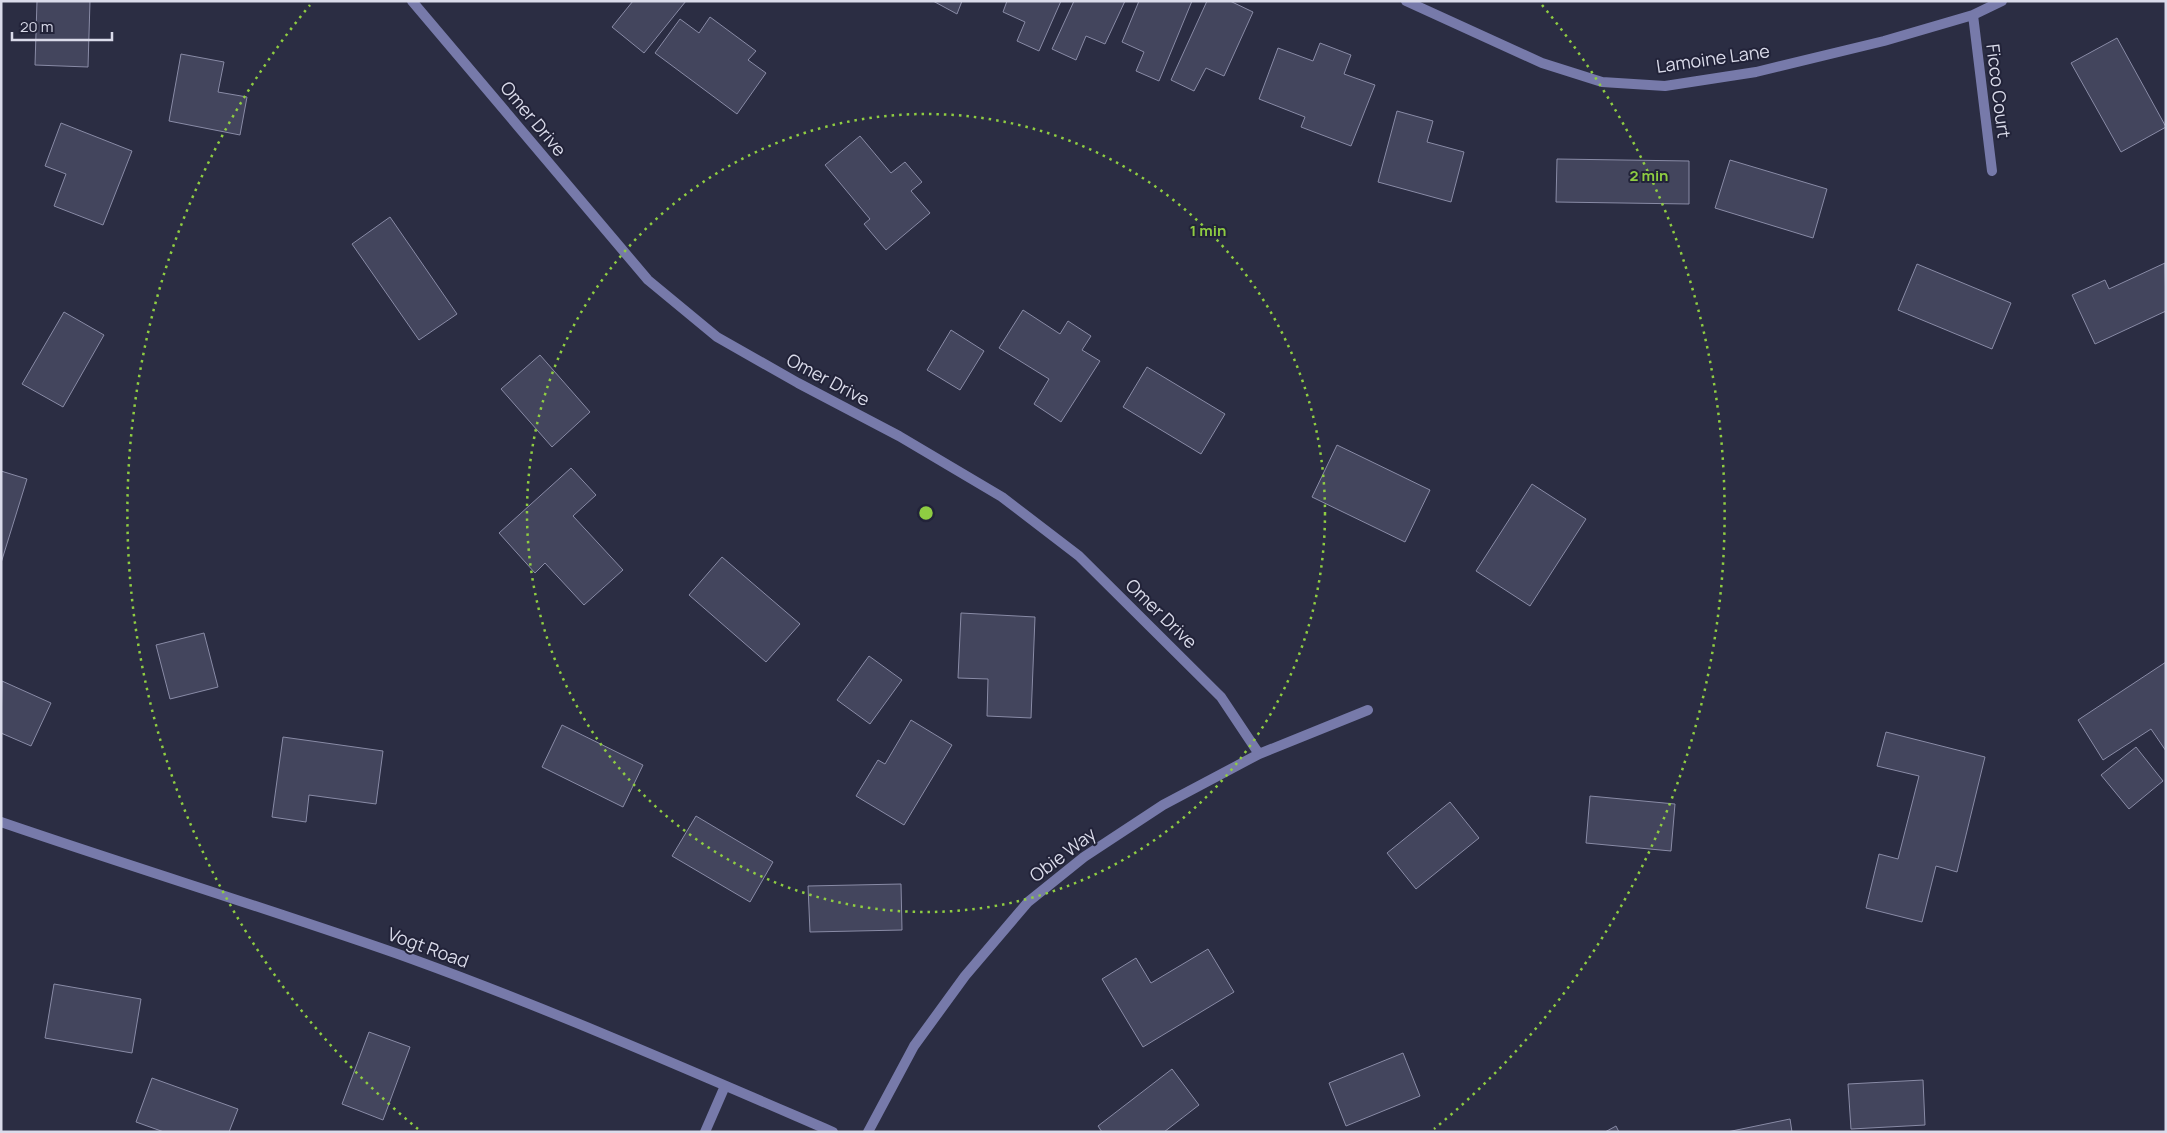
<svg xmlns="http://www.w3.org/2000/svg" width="2167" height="1133" font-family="Manrope,sans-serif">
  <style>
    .building { fill: #43455d; stroke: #898ba6 }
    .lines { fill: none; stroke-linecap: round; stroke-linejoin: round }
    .minor { stroke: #777aaa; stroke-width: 10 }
    .ring { fill: none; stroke: #8fcd42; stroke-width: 2.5; stroke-dasharray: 2.5 5 }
    .labels { text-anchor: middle; stroke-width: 4; stroke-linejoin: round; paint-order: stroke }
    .street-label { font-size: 18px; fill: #dadbea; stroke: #222339 }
    .centre { fill: #8fcd42; stroke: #222339; stroke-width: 2.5 }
    .ring-label { font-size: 15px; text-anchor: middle; font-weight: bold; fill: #8fcd42; stroke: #222339; stroke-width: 4; stroke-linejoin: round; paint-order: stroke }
  </style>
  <rect width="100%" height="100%" fill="#2b2d43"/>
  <path class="building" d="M37 1H90L88 67 35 65Z
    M633 1H686L644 53 612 27Z
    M933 1H962L957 14Z
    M1007 1H1061L1039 51 1017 41 1025 22 1003 12Z
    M1074 1H1125L1105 44 1086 36 1076 60 1052 49Z
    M1139 1H1192L1159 81 1136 71 1144 52 1122 42Z
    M1207 1H1230L1253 12 1224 76 1206 68 1194 91 1171 80Z
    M710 17 756 51 748 60 766 73 737 114 655 53 680 19 699 33Z
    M2117 38 2166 127 2121 152 2071 63Z
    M1320 43 1351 55 1344 74 1375 85 1351 146 1301 127 1305 117 1259 99 1278 48 1313 61Z
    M181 54 224 62 218 92 247 97 240 135 169 121Z
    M1397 111 1433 121 1427 142 1464 152 1451 202 1378 182Z
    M61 123 132 151 103 225 54 206 66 174 45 166Z
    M860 136 891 173 905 162 922 182 911 191 930 213 886 250 864 224 870 219 825 165Z
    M1557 159 1689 161V204L1556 202Z
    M1730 160 1827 189 1813 238 1715 208Z
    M390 217 457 314 419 340 352 244Z
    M2165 263 2166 311 2095 344 2072 295 2105 280 2109 289Z
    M1917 264 2011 303 1992 349 1898 310Z
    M1023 310 1060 334 1068 321 1091 336 1082 350 1100 361 1061 422 1034 404 1049 379 999 348Z
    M64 312 104 335 63 407 22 384Z
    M951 330 984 351 960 390 927 370Z
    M540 355 590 412 552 447 501 389Z
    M1147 367 1225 414 1201 454 1123 407Z
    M1337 445 1430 490 1405 542 1312 497Z
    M571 468 596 495 573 516 623 570 584 605 545 563 535 573 499 533Z
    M1 471 27 479 1 563Z
    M1532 484 1586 519 1530 606 1476 571Z
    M722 557 800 624 766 662 689 595Z
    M961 613 1035 617 1031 718 987 716 988 679 958 678Z
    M204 633 218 687 170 699 156 645Z
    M869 656 902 680 870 724 837 700Z
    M2166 662V751L2151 729 2103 760 2078 720Z
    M2 681 51 703 31 746 1 733Z
    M911 720 952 745 904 825 856 796 878 760 885 764Z
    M562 725 643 765 623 807 542 767Z
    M1886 732 1985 757 1957 872 1936 866 1922 922 1866 908 1879 854 1898 859 1919 776 1877 766Z
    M283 737 383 751 376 804 309 795 306 822 272 817Z
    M2136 747 2163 781 2129 809 2101 775Z
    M1590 796 1675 804 1671 851 1586 843Z
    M1450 802 1479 838 1416 889 1387 853Z
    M696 816 773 862 750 902 672 856Z
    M901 884 902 930 810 932 808 886Z
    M1208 949 1234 992 1143 1047 1102 979 1136 958 1151 983Z
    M54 984 141 999 132 1053 45 1038Z
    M369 1032 410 1047 383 1120 342 1104Z
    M1403 1053 1420 1096 1346 1126 1329 1083Z
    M1172 1069 1199 1105 1164 1132H1102L1098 1126Z
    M152 1078 238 1109 229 1132H164L136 1122Z
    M1923 1080 1925 1125 1851 1129 1848 1084Z
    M1790 1119 1792 1132H1727Z
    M1616 1126 1619 1132H1605Z"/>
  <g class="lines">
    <path class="minor" d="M412 1 648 280 717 337 798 383 899 436 1002 497 1079 556 1221 697 1259 754
      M1406 1 1542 63 1602 82 1665 86 1756 72 1884 41 1973 15 2002 1
      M1973 15 1992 171
      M1 822C138 869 276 911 412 959 555 1011 694 1072 833 1132
      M705 1132 725 1086
      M868 1132 914 1046 965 976 1028 902 1084 857 1163 805 1259 754 1368 710"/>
  </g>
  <g class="ring">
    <circle cx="926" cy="513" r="399"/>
    <path d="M418 1129A798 798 0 0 1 310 5M1542 5A798 798 0 0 1 1434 1129"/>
  </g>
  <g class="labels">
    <g class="street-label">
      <text transform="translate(1713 59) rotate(-8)" y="6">Lamoine Lane</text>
      <text transform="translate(1998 91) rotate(83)" y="6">Ficco Court</text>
      <text transform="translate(533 119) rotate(50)" y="6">Omer Drive</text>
      <text transform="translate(828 380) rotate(28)" y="6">Omer Drive</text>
      <text transform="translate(1161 614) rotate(44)" y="6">Omer Drive</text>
      <text transform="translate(1063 855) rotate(-37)" y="6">Obie Way</text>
      <text transform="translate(428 948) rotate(20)" y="6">Vogt Road</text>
    </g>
  </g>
  <circle cx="926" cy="513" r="8" class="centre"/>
  <g class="ring-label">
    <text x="1649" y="181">2 min</text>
    <text x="1208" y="236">1 min</text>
  </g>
  <rect width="2167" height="1133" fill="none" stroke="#dadbea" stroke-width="5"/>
  <path d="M12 32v8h100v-8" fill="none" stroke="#dadbea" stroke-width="2.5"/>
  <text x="20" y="32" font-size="15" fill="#dadbea" stroke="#222339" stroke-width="4" paint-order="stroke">20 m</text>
</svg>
